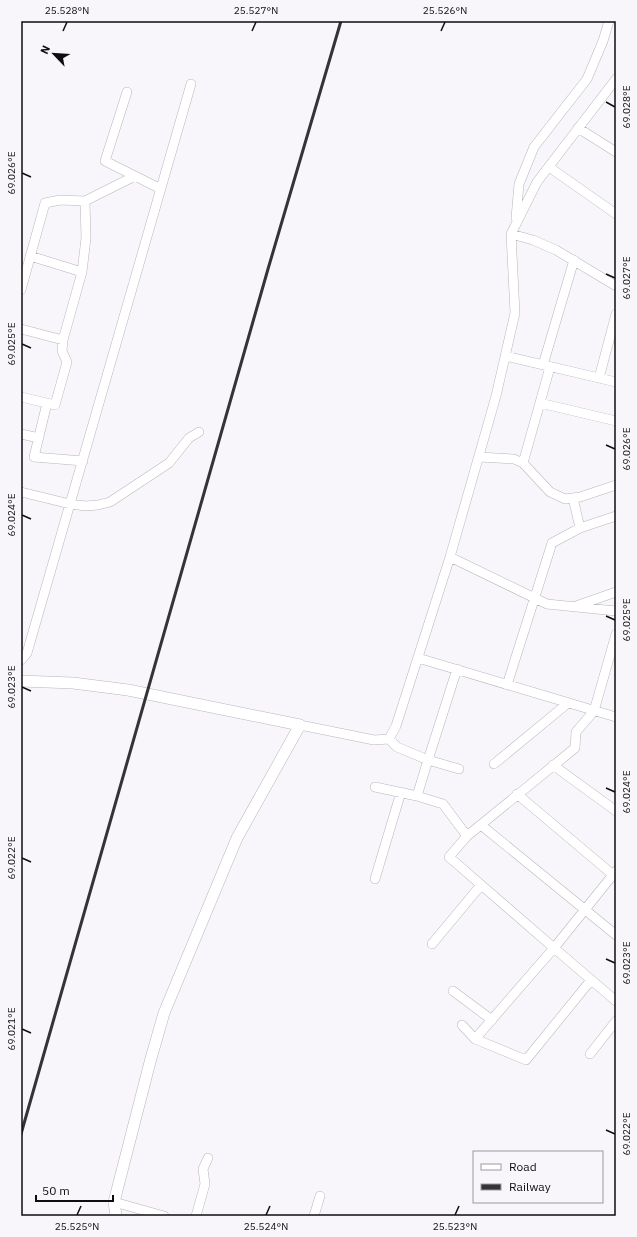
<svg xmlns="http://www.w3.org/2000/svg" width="637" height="1237" font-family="'IBM Plex Sans',sans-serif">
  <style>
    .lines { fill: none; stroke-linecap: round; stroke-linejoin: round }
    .minor-casing { stroke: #b9b6bb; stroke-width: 10 }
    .tertiary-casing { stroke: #b9b6bb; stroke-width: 12 }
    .minor { stroke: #fff; stroke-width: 9 }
    .tertiary { stroke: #fff; stroke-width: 11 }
    .rail { stroke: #353336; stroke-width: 3 }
    .ticks { fill: none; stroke: #0e0d0f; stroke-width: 1.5 }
    .neatline { fill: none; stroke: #0e0d0f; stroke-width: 1.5 }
    .ticks-label { font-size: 10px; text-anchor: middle; fill: #0e0d0f }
  </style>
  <rect width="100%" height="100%" fill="#f9f6fb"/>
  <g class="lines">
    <g class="minor-casing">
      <path id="minor" d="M127 92 105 161 161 189
        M578 128 616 152
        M549 167 616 214
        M516 218 519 184 534 147 587 79 603 41 609 21
        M511 234 533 240 556 250 616 286
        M30 256 82 272
        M21 290 45 203 60 200 85 201 135 176
        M21 329 63 340
        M505 356 616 382
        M543 365 574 260
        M599 378 616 314
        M21 397 55 405 67 362 62 351 63 340 82 272 86 238 85 201
        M47 403 34 457 83 461
        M540 403 616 421
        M21 434 39 438
        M479 457 514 459 523 463 550 492 565 499 580 497 616 485
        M523 463 550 367
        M21 492 70 504 86 506 98 505 110 502 169 463 189 438 199 432
        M573 498 580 528
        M450 557 547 604 616 611
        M576 606 616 592
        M418 658 616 717
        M21 660 27 653 191 84
        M457 669 428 760 459 769
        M507 685 552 543 580 528 616 516
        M300 725 374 740 389 739 396 726 450 557 496 396 515 313 511 234 537 182 616 79
        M389 739 397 747 428 760 417 796
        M494 764 568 703
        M553 765 616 811
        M375 787 417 796 443 804 467 836
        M517 794 612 874
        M481 825 616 935
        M616 871 554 948 616 1001
        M375 879 401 792
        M432 944 481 885
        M453 991 492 1020
        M462 1025 475 1039 526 1060 591 980
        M475 1039 554 948 449 857 467 836 575 748 576 732 594 711 616 634
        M590 1054 616 1021
        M114 1202 164 1216
        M196 1216 205 1184 203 1169 208 1158
        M314 1216 320 1196"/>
    </g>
    <g class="tertiary-casing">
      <path id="tertiary" d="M21 681 73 683 128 690 300 725 237 838 164 1013 150 1062 114 1202 116 1216"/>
    </g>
    <use href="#minor" class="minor"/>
    <use href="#tertiary" class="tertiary"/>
    <path class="rail" d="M21 1134 268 269 341 21"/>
  </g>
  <path class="ticks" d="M63 31 67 22M252 31 256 22M441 31 445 22M606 102 615 107M22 173 31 177M606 274 615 278M22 344 31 348M606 445 615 449M22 515 31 519M606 616 615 620M22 687 31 691M606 788 615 792M22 858 31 862M606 959 615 963M22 1029 31 1033M606 1130 615 1134M77 1215 81 1206M266 1215 270 1206M455 1215 459 1206"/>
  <rect width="637" height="1237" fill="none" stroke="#f9f6fb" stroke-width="44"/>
  <rect x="473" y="1151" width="130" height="52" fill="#f9f6fb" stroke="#9b999d"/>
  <rect x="481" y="1164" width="20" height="6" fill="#ffffff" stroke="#9b999d"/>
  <text x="509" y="1171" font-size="12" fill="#0e0d0f">Road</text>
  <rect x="481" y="1184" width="20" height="6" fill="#353336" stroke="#9b999d"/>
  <text x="509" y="1191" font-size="12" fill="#0e0d0f">Railway</text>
  <g transform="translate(54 54) rotate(295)" stroke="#f9f6fb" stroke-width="3" paint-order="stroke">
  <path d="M0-3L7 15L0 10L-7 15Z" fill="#0e0d0f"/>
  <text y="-6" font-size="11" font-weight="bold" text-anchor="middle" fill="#0e0d0f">N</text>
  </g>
  <path d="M36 1195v6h77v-6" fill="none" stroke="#0e0d0f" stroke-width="2"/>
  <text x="42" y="1195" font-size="12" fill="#0e0d0f" stroke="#f9f6fb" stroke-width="3" paint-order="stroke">50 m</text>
  <rect x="22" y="22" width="593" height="1193" class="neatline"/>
  <g class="ticks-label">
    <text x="67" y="14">25.528°N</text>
    <text x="256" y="14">25.527°N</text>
    <text x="445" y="14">25.526°N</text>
    <text transform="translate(626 107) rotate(-90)" y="4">69.028°E</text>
    <text transform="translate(11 173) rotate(-90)" y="4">69.026°E</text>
    <text transform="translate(626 278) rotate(-90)" y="4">69.027°E</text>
    <text transform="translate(11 344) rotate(-90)" y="4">69.025°E</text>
    <text transform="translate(626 449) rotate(-90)" y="4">69.026°E</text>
    <text transform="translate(11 515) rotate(-90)" y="4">69.024°E</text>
    <text transform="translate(626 620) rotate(-90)" y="4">69.025°E</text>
    <text transform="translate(11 687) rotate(-90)" y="4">69.023°E</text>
    <text transform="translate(626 792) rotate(-90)" y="4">69.024°E</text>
    <text transform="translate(11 858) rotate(-90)" y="4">69.022°E</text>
    <text transform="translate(626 963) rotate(-90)" y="4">69.023°E</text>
    <text transform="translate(11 1029) rotate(-90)" y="4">69.021°E</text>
    <text transform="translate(626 1134) rotate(-90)" y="4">69.022°E</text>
    <text x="77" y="1230">25.525°N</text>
    <text x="266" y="1230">25.524°N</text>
    <text x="455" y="1230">25.523°N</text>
  </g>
</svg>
